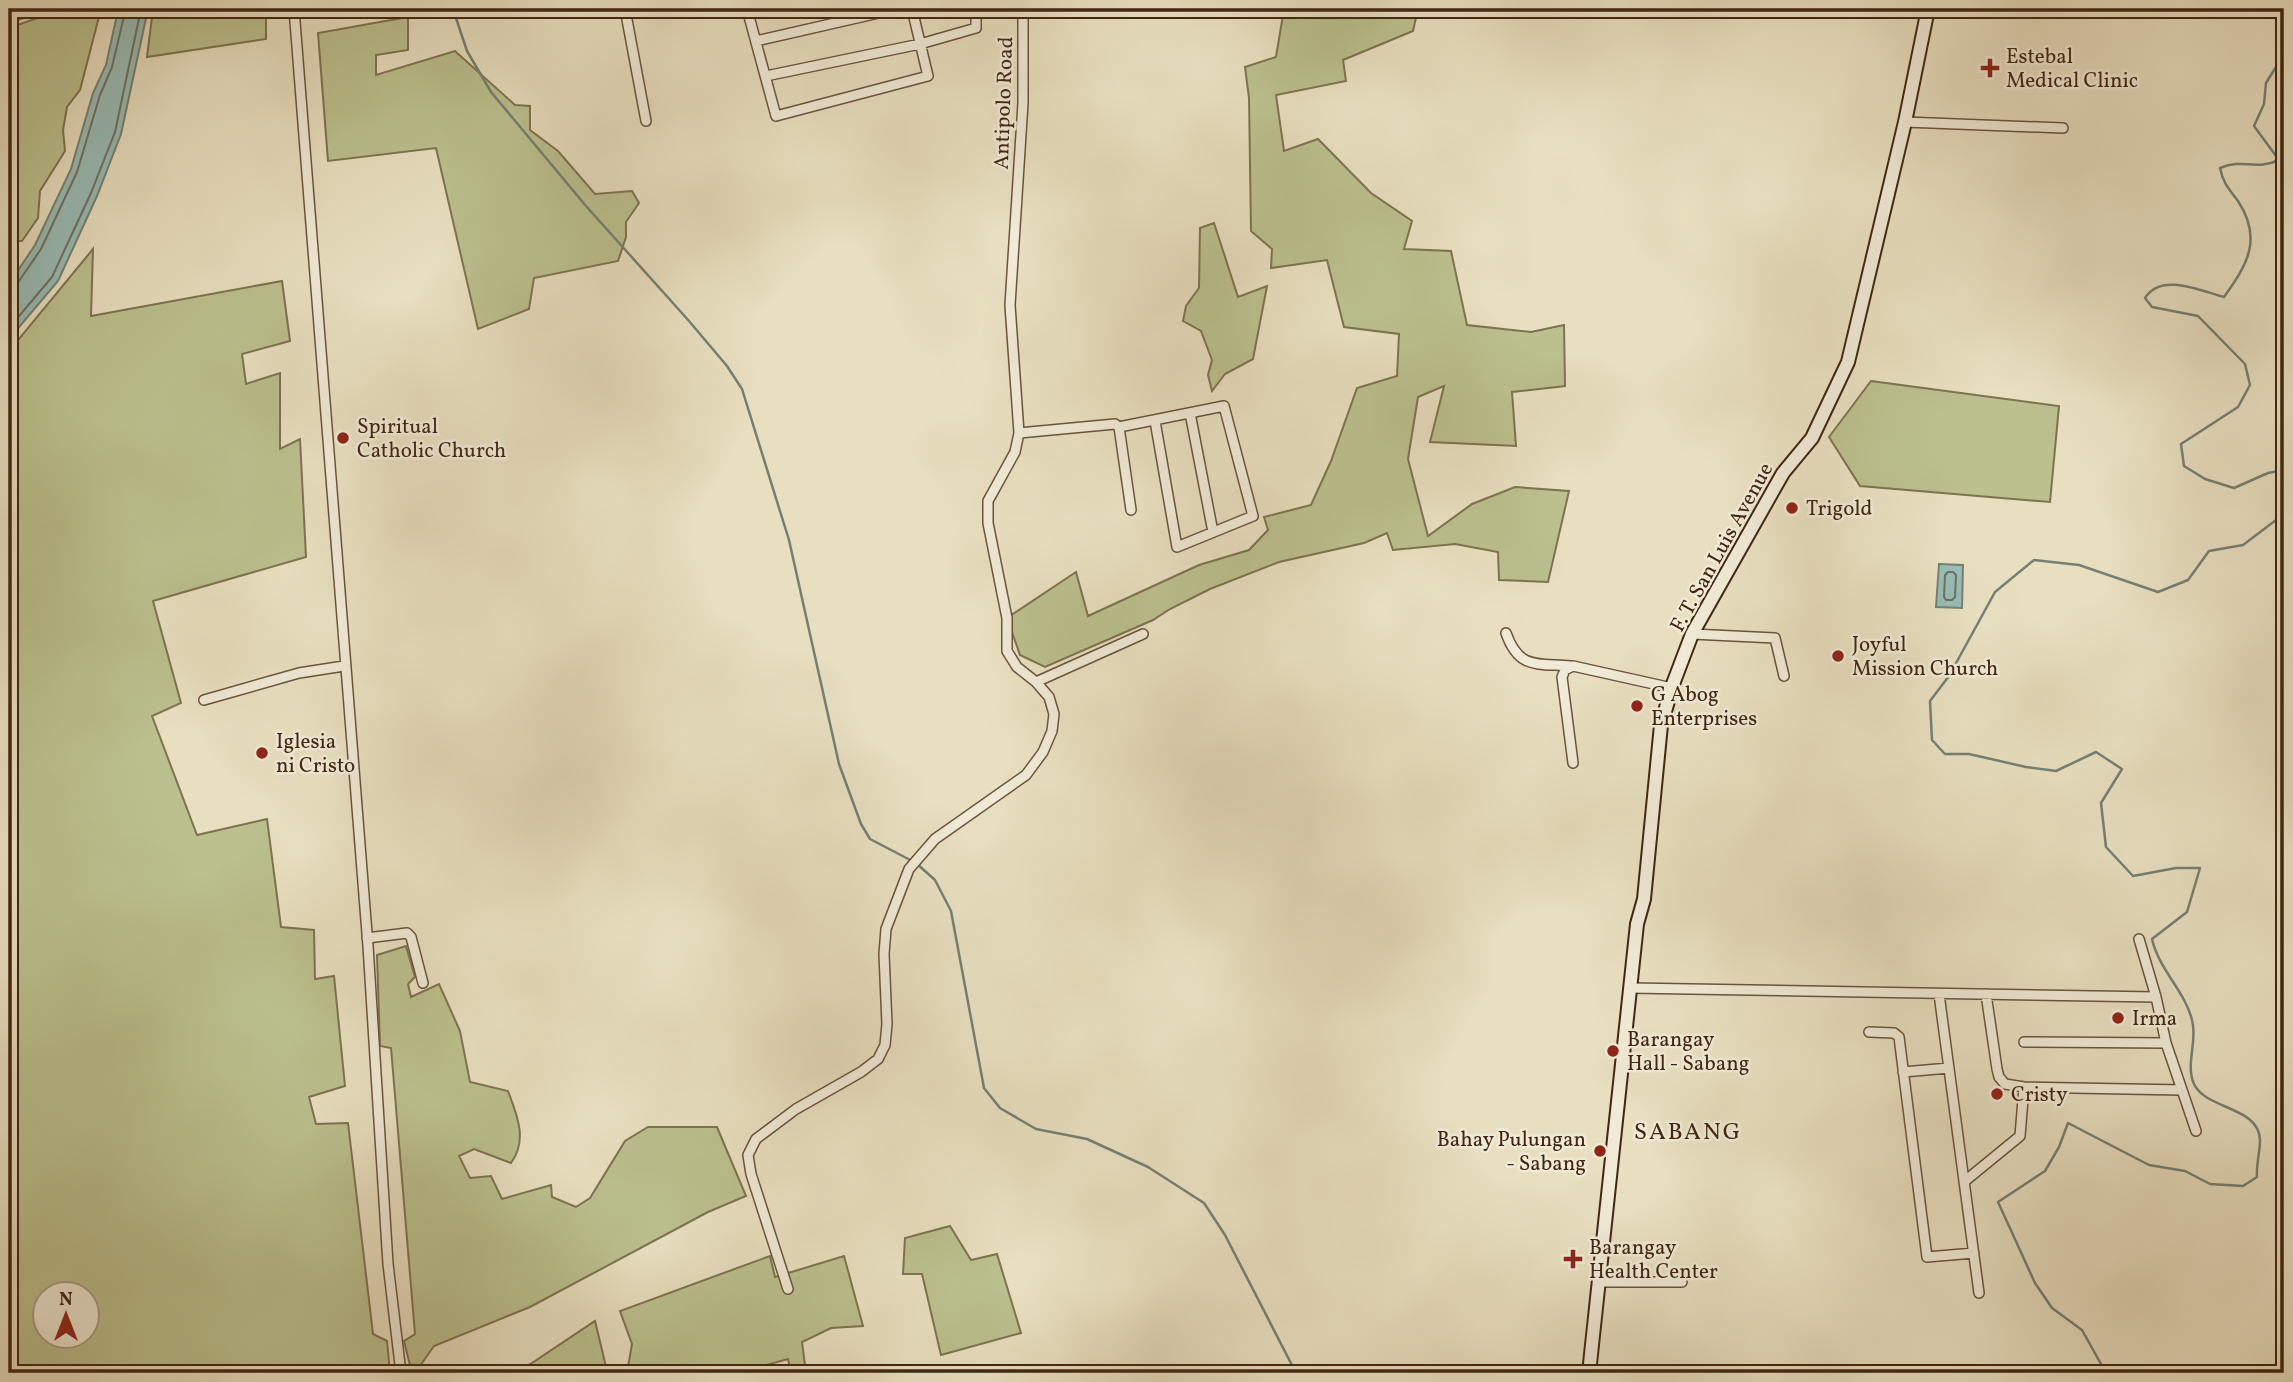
<svg xmlns="http://www.w3.org/2000/svg" width="2293" height="1382" font-family="Vollkorn,serif">
  <style>
    .green { fill: #bbc08e; stroke: #7e7350; stroke-width: 2; fill-rule: evenodd }
    .water { fill: #98bcb6; stroke: #758074; stroke-width: 2 }
    .lines { fill: none; stroke-linecap: round; stroke-linejoin: round }
    .shore { stroke: #6c7164; stroke-width: 2 }
    .stream { stroke: #758074; stroke-width: 2.5 }
    .minor-casing { stroke: #6a543d; stroke-width: 12 }
    .secondary-casing { stroke: #402611; stroke-width: 16 }
    .minor { stroke: #f0ead6; stroke-width: 9 }
    .secondary { stroke: #f0ead6; stroke-width: 12 }
    .poi-dot { fill: #8f2418; stroke: #f0ead6; stroke-width: 2.5 }
    .labels { text-anchor: middle; stroke-width: 5; stroke-linejoin: round; paint-order: stroke }
    .poi-label { font-size: 21px; fill: #402611; stroke: #f0ead6; text-anchor: start }
    .street-label { font-size: 21px; fill: #402611; stroke: #f0ead6 }
    .quarter-label { font-size: 24px; letter-spacing: 2px; fill: #402611; stroke: #f0ead6 }
  </style>
  <rect width="100%" height="100%" fill="#e8dfc0"/>
  <filter id="stains"><feTurbulence type="fractalNoise" baseFrequency=".00286" numOctaves="4"/><feColorMatrix values="0 0 0 0 .2 0 0 0 0 .09 0 0 0 0 .02 0 0 0 .5 -.17"/></filter>
  <radialGradient id="worn" r=".72"><stop offset=".6" stop-color="#630" stop-opacity="0"/><stop offset="1" stop-color="#630" stop-opacity=".3"/></radialGradient>
  <path class="green" d="M9 9H50L9 23Z
    M101 9 80 90 67 107 63 130 65 151 40 191 38 218 22 241H9V117L14 115 9 85V28L60 10Z
    M153 9H266V39L147 57Z
    M1284 9H1418L1413 31 1343 60 1346 81 1276 95 1284 151 1318 139 1371 193 1412 221 1404 249 1451 251 1467 325 1531 332 1564 325 1565 386 1512 392 1516 446 1430 442 1444 386 1418 397 1408 459 1428 536 1472 504 1515 487 1569 491 1548 582 1499 580 1498 552 1455 544 1393 550 1387 533 1364 543 1279 562 1210 589 1170 609 1153 620 1045 667 1020 655 1007 618 1076 572 1088 616 1199 565 1249 550 1268 530 1264 517 1311 505 1331 461 1357 388 1397 376 1399 334 1344 327 1327 260 1271 268 1272 249 1251 231 1249 98 1245 67 1276 57Z
    M408 17V50L376 55V75L455 51 515 105 530 106V130L558 151 595 194 632 191 639 203 626 222V237L618 261 534 278 529 309 478 329 436 148 328 161 318 33Z
    M1214 223 1238 297 1267 286 1253 359 1225 374 1212 391 1208 375 1212 360 1201 331 1183 321 1186 306 1199 288 1200 228Z
    M93 249 91 316 282 281 290 341 242 354 246 384 280 373V449L300 439 306 557 153 601 181 703 152 716 197 835 267 819 281 927 314 930 315 979 334 976 345 1086 309 1097 316 1124 348 1123 373 1334 387 1341 390 1373H12L9 1361V351ZM46 1294H88V1336H46Z
    M1871 381 2059 406 2050 502 1860 486 1829 437Z
    M406 946 415 977 408 984 411 997 439 984 460 1031 470 1082 508 1091C517 1115 528 1140 511 1163L474 1149 459 1156 470 1178 491 1176 502 1199 551 1185 552 1197 576 1207 590 1198 625 1141 648 1127H717L746 1196 708 1212 530 1307 434 1346 415 1373H412L404 1341 415 1334 391 1048 380 1046 377 955Z
    M950 1226 971 1260 997 1254 1021 1333 941 1355 922 1274H903L905 1238Z
    M770 1256 775 1277 844 1256 863 1326 831 1328 802 1342 806 1373H791L788 1359 738 1373H517L595 1321 607 1371 628 1367 632 1344 620 1311Z"/>
  <path class="water" d="M116 9H148L121 134 97 196 58 281 9 339V284L35 245 71 169 93 93 106 65 117 15Z
    M1939 564 1963 565 1962 608 1936 607Z"/>
  <g class="lines">
    <path class="shore" d="M9 287 17 284 41 249 77 172 100 95 112 67 124 16 123 9
      M9 328 52 277 91 193 115 132 141 9
      M1948 572H1953L1956 575 1955 597 1952 600H1946L1944 597 1945 575Z"/>
    <path class="stream" d="M453 9 467 51 491 92 586 206 689 321 727 366 742 389 789 540 839 764 861 824 870 839 916 863 935 880 951 911 984 1088 1000 1108 1036 1129 1087 1139 1148 1167 1204 1203 1225 1235 1296 1373
      M2284 61 2279 62 2266 83 2264 104 2254 126 2279 160C2255 171 2244 158 2220 168 2223 183 2229 189 2238 201 2263 239 2247 265 2224 297 2201 291 2161 272 2145 298L2152 307 2198 316 2245 364 2250 385 2238 407 2181 444 2184 466 2205 479 2234 488 2268 473 2284 470
      M2106 1373 2082 1330 2052 1308 2035 1283 1998 1202 2045 1171 2059 1147 2068 1123 2149 1165 2185 1171 2210 1184 2243 1186 2257 1177C2256 1165 2260 1152 2260 1140 2259 1106 2206 1110 2194 1084 2185 1064 2198 1041 2192 1020 2185 991 2159 970 2152 939L2187 912 2200 868H2176L2133 876 2106 847 2101 803 2122 769 2096 752 2056 771 2026 767 1969 754H1945L1932 740 1930 701 1949 676 1995 592 2034 560 2079 565 2158 592 2188 580 2209 551 2243 545 2284 514"/>
    <g class="minor-casing">
      <path id="minor" d="M294 9 368 946 388 1264 401 1373
        M625 9 646 121
        M747 9 776 116 928 76 912 9
        M756 41 896 9
        M766 76 920 44 976 28V9
        M1905 122 2063 128
        M1190 413 1213 532
        M1119 427 1224 406 1253 516 1177 547 1155 421
        M1019 433 1115 424 1119 427 1131 510
        M1506 633C1519 670 1537 663 1571 666
        M1692 634 1775 638 1784 676
        M1036 682 1143 634
        M204 700 299 673 344 666
        M1573 763 1562 677 1565 670 1573 666 1672 688
        M367 938 407 933 411 937 423 983
        M2139 939 2156 997 2166 1043 2196 1131
        M1630 988 2156 997
        M1939 994 1979 1293
        M1986 994 1997 1069 1999 1077 2005 1084 2024 1087 2182 1090
        M1869 1032 1894 1033 1899 1037 1927 1257 1974 1253
        M2024 1042 2166 1043
        M1903 1072 1949 1068
        M1965 1181 2020 1136 2024 1087
        M1598 1282H1682
        M788 1289 751 1174 748 1155 756 1139 796 1109 861 1072 878 1059 885 1045 887 1024 884 954 886 929 909 869 935 839 1026 775 1043 752 1052 731 1054 714 1049 697 1036 682 1017 667 1007 651V618L988 523V501L1015 452 1019 433 1010 305 1023 103V9"/>
    </g>
    <g class="secondary-casing">
      <path id="secondary" d="M1589 1373 1637 924 1644 899 1661 725 1673 684 1692 634 1783 473 1812 438 1848 362 1905 122 1928 9"/>
    </g>
    <use href="#minor" class="minor"/>
    <use href="#secondary" class="secondary"/>
  </g>
  <g class="poi-dot">
    <path d="M1986.5 57.5h7v7h7v7h-7v7h-7v-7h-7v-7h7z"/>
    <circle cx="343" cy="438" r="7"/>
    <circle cx="1792" cy="508" r="7"/>
    <circle cx="1838" cy="656" r="7"/>
    <circle cx="1637" cy="706" r="7"/>
    <circle cx="262" cy="753" r="7"/>
    <circle cx="2118" cy="1018" r="7"/>
    <circle cx="1613" cy="1051" r="7"/>
    <circle cx="1997" cy="1094" r="7"/>
    <circle cx="1600" cy="1151" r="7"/>
    <path d="M1569.5 1248.5h7v7h7v7h-7v7h-7v-7h-7v-7h7z"/>
  </g>
  <g class="labels">
    <g class="poi-label">
      <text x="2006" y="63">Estebal<tspan x="2006" dy="24">Medical Clinic</tspan></text>
      <text x="357" y="433">Spiritual<tspan x="357" dy="24">Catholic Church</tspan></text>
      <text x="1806" y="515">Trigold</text>
      <text x="1852" y="651">Joyful<tspan x="1852" dy="24">Mission Church</tspan></text>
      <text x="1651" y="701">G Abog<tspan x="1651" dy="24">Enterprises</tspan></text>
      <text x="276" y="748">Iglesia<tspan x="276" dy="24">ni Cristo</tspan></text>
      <text x="2132" y="1025">Irma</text>
      <text x="1627" y="1046">Barangay<tspan x="1627" dy="24">Hall - Sabang</tspan></text>
      <text x="2011" y="1101">Cristy</text>
      <text x="1586" y="1146" text-anchor="end">Bahay Pulungan<tspan x="1586" dy="24">- Sabang</tspan></text>
      <text x="1589" y="1254">Barangay<tspan x="1589" dy="24">Health Center</tspan></text>
    </g>
    <g class="street-label">
      <text transform="translate(1003 103) rotate(-88)" y="7">Antipolo Road</text>
      <text transform="translate(1721 547) rotate(-61)" y="7">F. T. San Luis Avenue</text>
    </g>
    <g class="quarter-label">
      <text x="1688" y="1139">SABANG</text>
    </g>
  </g>
  <rect width="2293" height="1382" fill="none" stroke="#e8dfc0" stroke-width="35"/>
  <rect x="10" y="10" width="2272" height="1361" fill="none" stroke="#402611" stroke-width="3.5"/>
  <rect x="18" y="18" width="2258" height="1347" fill="none" stroke="#402611" stroke-width="2"/>
  <g transform="translate(66 1315)"><circle r="33" fill="#f0ead6" stroke="#aa9c87" stroke-width="2"/>
  <path d="M0-5L12 26L0 18L-12 26Z" fill="#8f2418"/>
  <text y="-10" font-size="19" font-weight="bold" text-anchor="middle" fill="#402611">N</text>
  </g>
  <rect width="100%" height="100%" filter="url(#stains)"/>
  <rect width="100%" height="100%" fill="url(#worn)"/>
</svg>
